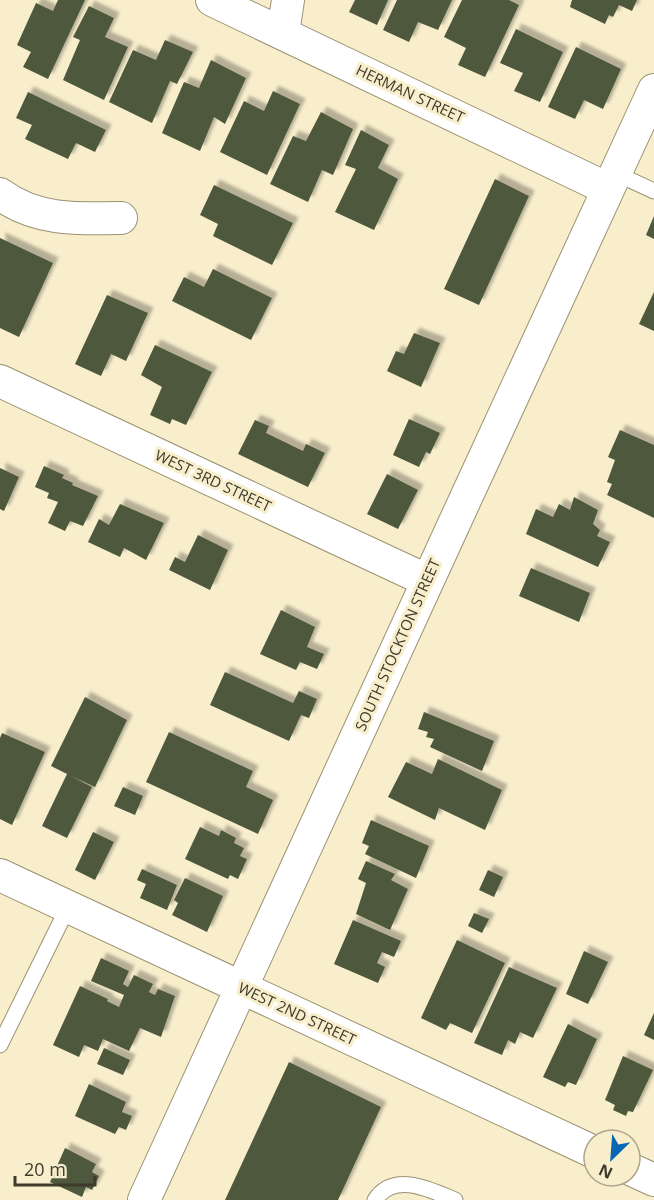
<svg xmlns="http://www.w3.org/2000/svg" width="654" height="1200" font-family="'Open Sans',sans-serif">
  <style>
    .building { fill: #4d583c; filter: url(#shadow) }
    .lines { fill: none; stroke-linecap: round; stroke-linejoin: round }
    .lane-casing { stroke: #9b9272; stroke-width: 17 }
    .street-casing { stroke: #9b9272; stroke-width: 34 }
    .lane { stroke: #fff; stroke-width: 15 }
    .street { stroke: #fff; stroke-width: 32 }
    .labels { text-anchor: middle; stroke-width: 6; stroke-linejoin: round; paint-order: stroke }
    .street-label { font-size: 15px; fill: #3e3b2d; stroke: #f8eecc }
  </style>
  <defs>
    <filter id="shadow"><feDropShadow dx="5.5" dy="-5.5" stdDeviation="1.5" flood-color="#0004"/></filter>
  </defs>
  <rect width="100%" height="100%" fill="#f8eecc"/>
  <path class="building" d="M58 0H85L48 79 23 67 31 52 17 45 36 3 53 11Z
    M355 0H388L377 25 349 12Z
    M397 0H452L438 30 418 22 409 42 383 30Z
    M462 0H509L519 5 485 77 458 65 466 48 444 37Z
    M572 0H637L632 11 619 5 613 17 609 15 605 24 570 7Z
    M89 6 114 18 105 37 128 47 104 100 63 80 80 40 73 37Z
    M516 29 563 52 540 102 514 91 523 73 500 63Z
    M165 40 193 52 177 84 170 81 152 123 109 102 133 50 156 60Z
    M576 47 621 69 603 109 584 100 575 119 548 107Z
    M211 60 246 78 225 124 214 117 200 151 162 133 184 82 199 88Z
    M273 91 300 104 267 175 220 152 244 101 264 111Z
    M28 92 106 130 95 152 76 143 68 159 25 139 32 125 16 118Z
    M321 112 353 129 333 175 322 170 308 202 270 184 293 136 306 141Z
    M361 130 389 145 378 168 398 179 374 230 335 212 356 169 345 165Z
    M495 179 529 196 479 305 444 289Z
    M214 185 293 223 272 265 213 236 218 224 200 215Z
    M654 216V239L646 235Z
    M0 238 53 263 19 337 0 328Z
    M213 269 272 298 251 340 172 301 184 277 204 287Z
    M654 292V331L639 324Z
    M107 295 148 313 126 361 111 354 101 376 75 364Z
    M414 333 440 343 421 387 387 371 396 351 404 354Z
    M155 345 212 372 186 425 172 419 170 424 150 415 162 387 141 375Z
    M409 419 440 433 430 454 426 452 419 467 393 455Z
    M255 420 269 426 266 433 303 451 306 444 325 453 308 487 238 454Z
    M620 430 654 445V518L607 495 612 484 607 482 615 460 608 457Z
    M44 466 64 475 62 478 73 483 72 485 98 496 83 526 70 521 65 531 48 523 58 502 47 498 49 493 35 487Z
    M0 468 19 477 4 511 0 509Z
    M387 474 418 490 398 529 367 514Z
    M574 497 598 510 593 524 600 530 597 536 610 542 598 567 526 534 536 509 553 517 559 504 570 510Z
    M120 504 164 523 146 560 124 548 120 557 88 542 99 519 109 525Z
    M198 535 228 550 210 590 169 570 175 557 185 562Z
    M531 568 590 593 579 622 519 596Z
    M281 610 315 627 307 647 324 654 317 669 300 662 296 670 260 654Z
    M225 672 293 703 299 691 317 699 309 718 301 715 289 741 210 705Z
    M85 697 127 720 95 787 71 776 92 787 67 838 42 826 67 774 51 766Z
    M424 712 494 741 482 771 430 747 434 739 426 737 428 732 418 729Z
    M169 732 253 771 246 787 273 800 258 834 146 782Z
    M2 733 45 752 12 825 0 819V738Z
    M438 759 502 790 485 830 439 808 435 820 388 797 406 762 432 774Z
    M123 787 143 796 135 815 114 806Z
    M371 820 429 846 416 878 365 854 369 846 362 843Z
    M200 827 219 836 221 830 236 838 234 843 244 848 240 856 247 859 238 879 230 875 228 879 185 859Z
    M93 832 114 842 95 880 75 870Z
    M366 861 395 874 391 880 408 889 390 930 356 914 366 883 358 879Z
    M142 869 177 885 167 910 140 898 146 884 137 880Z
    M488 870 503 877 494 897 479 890Z
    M185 878 223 896 207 932 172 915 178 903 174 900Z
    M474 913 489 919 482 933 468 926Z
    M353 920 401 941 394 957 382 952 377 963 385 967 378 983 334 964Z
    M457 940 505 963 472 1033 450 1023 446 1030 421 1018Z
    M584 951 608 962 588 1004 566 994Z
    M101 958 129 971 123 984 128 987 134 975 153 984 149 992 155 995 158 989 175 996 161 1037 140 1028 129 1051 103 1039 98 1051 84 1045 79 1057 53 1045 80 986 108 999 107 1001 119 1007 124 995 91 981Z
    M509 967 557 988 533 1038 520 1032 515 1044 508 1040 502 1055 474 1043Z
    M654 1013V1040L644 1035Z
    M568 1024 597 1039 576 1085 568 1082 565 1087 543 1077Z
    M104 1048 130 1060 123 1075 97 1064Z
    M623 1056 653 1070 633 1112 628 1111 626 1116 613 1110 615 1105 605 1100Z
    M289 1062 381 1107 338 1200H225Z
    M89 1084 126 1102 122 1112 132 1116 126 1130 119 1127 115 1134 75 1116Z
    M65 1148 96 1164 92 1172 99 1176 92 1190 86 1187 82 1197 50 1182Z"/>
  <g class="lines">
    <g class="lane-casing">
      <path id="lane" d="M615 173 654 191
        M0 1045 68 907
        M375 1200C394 1171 431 1190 455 1200"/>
    </g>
    <g class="street-casing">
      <path id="street" d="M212 0 608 189
        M283 33 288 0
        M0 194C36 221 79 219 121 218
        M0 381 426 580
        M0 875 594 1152
        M630 1169 654 1180
        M144 1200C315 831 482 459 654 90"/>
    </g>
    <use href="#lane" class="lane"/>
    <use href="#street" class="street"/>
  </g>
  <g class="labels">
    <g class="street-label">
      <text transform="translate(410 94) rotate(25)" y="5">HERMAN STREET</text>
      <text transform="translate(213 481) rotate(25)" y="5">WEST 3RD STREET</text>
      <text transform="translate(398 645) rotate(-66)" y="5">SOUTH STOCKTON STREET</text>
      <text transform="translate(297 1014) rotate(25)" y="5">WEST 2ND STREET</text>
    </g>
  </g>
  <g transform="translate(612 1158) rotate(205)"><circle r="28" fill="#f8eecc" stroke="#aea68c" stroke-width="1.5"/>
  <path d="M0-4.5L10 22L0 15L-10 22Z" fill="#0667b3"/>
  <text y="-9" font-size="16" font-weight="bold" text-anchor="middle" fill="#3e3b2d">N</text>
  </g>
  <path d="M15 1176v9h80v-9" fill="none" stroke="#3e3b2d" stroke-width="3"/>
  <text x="24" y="1176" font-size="18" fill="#3e3b2d" stroke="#f8eecc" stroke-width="4.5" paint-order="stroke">20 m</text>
</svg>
